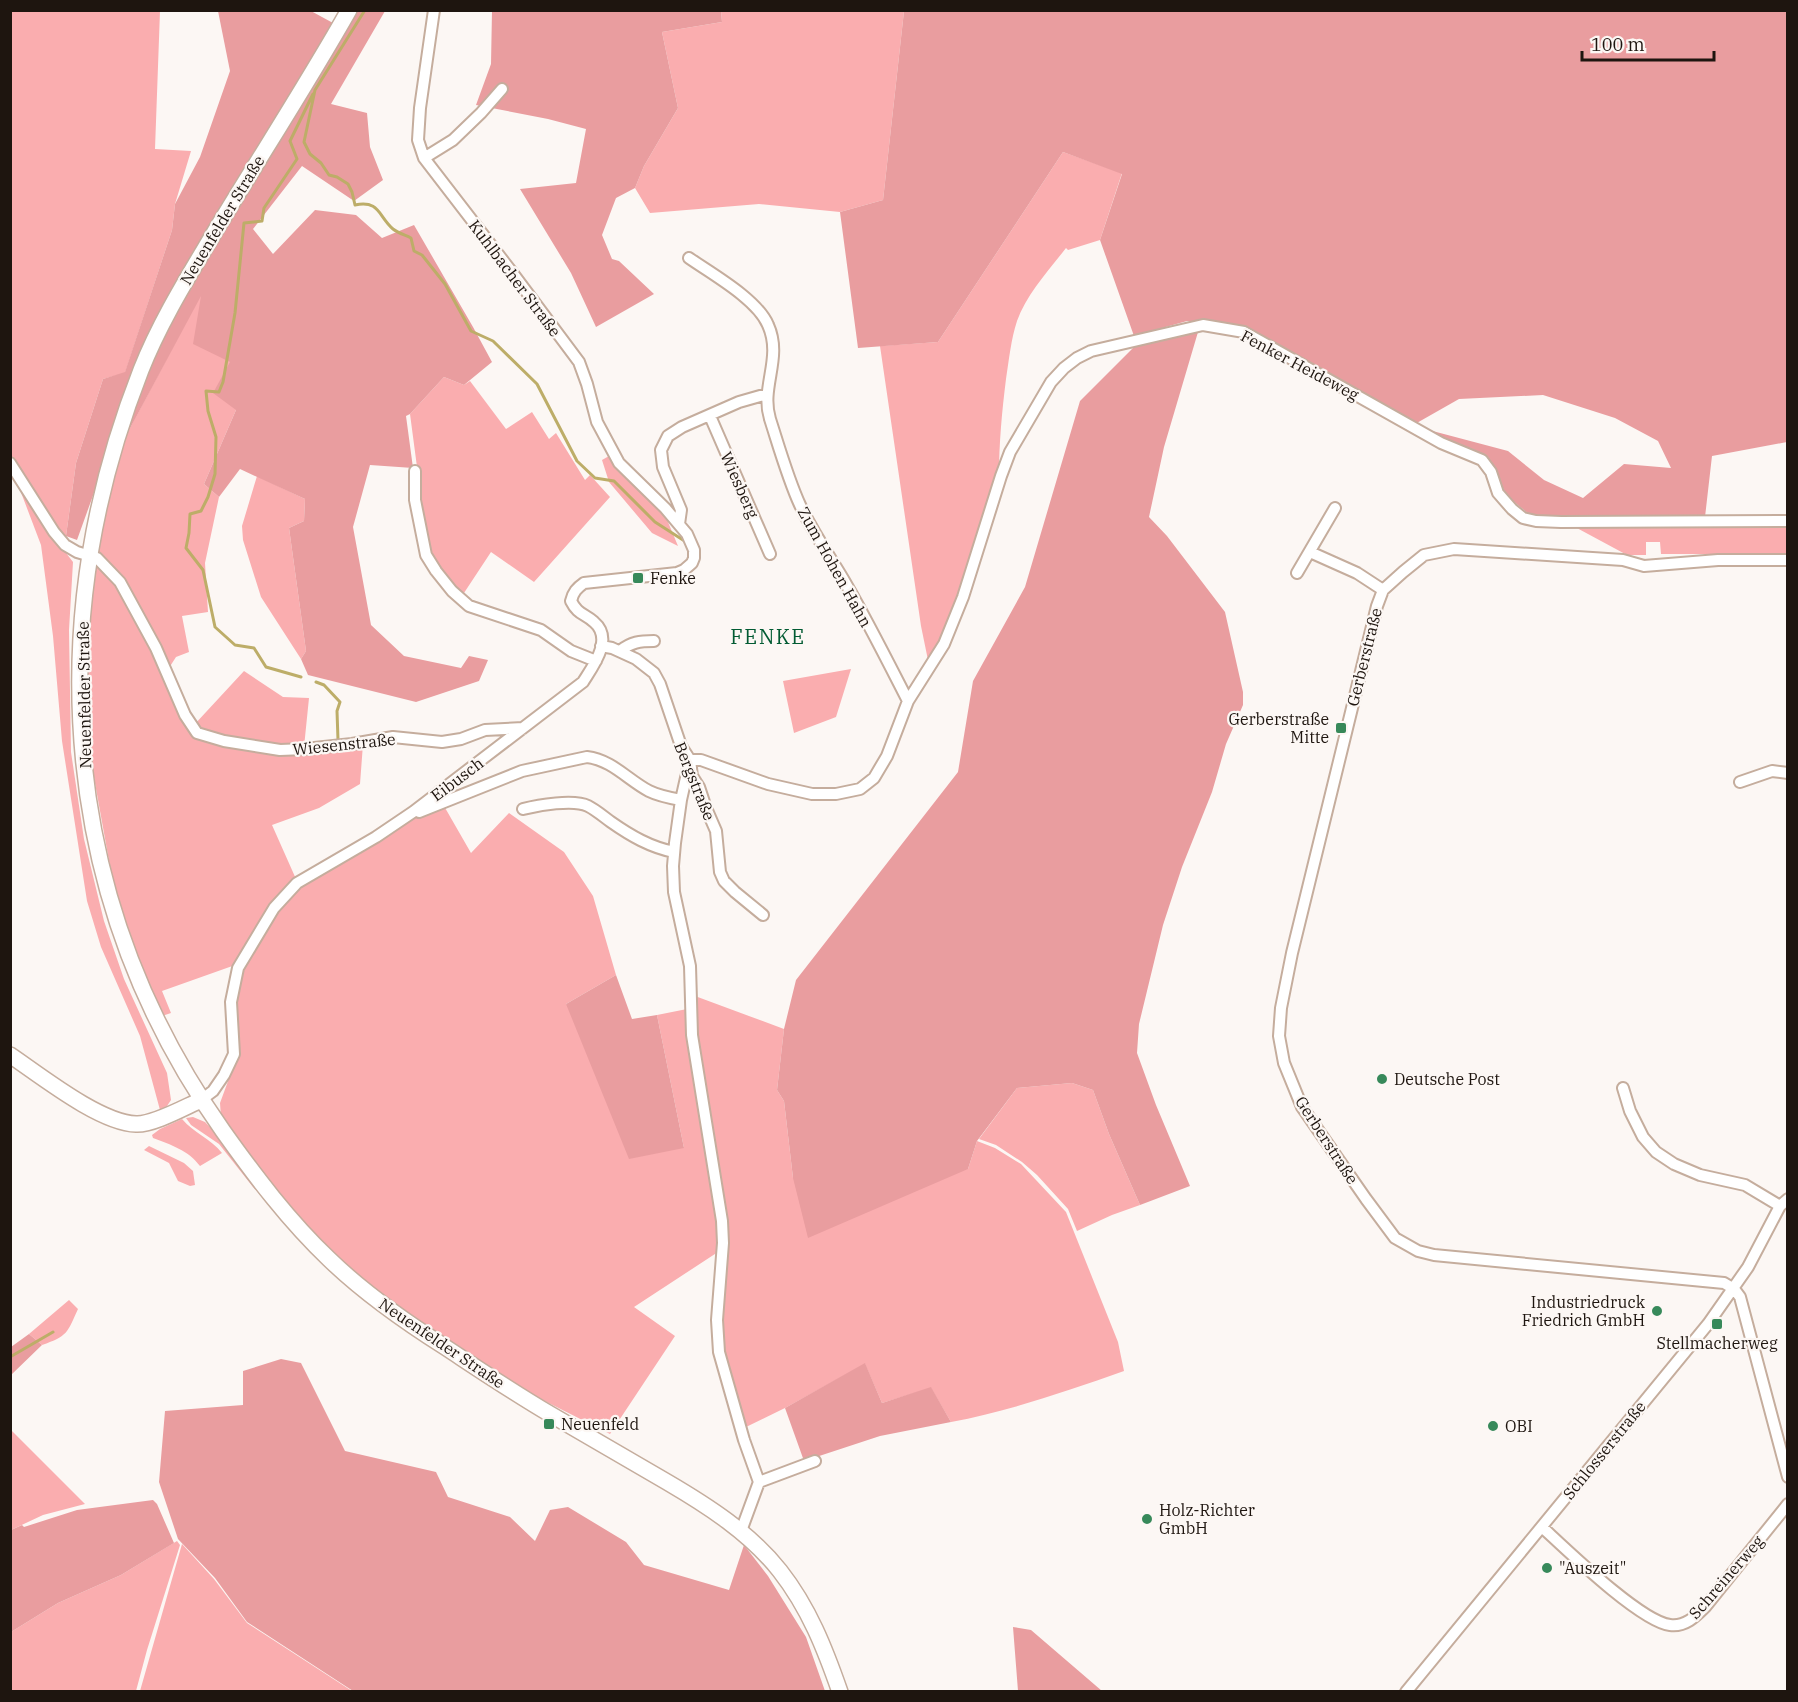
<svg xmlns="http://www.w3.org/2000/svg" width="1798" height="1702" font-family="'IBM Plex Serif',serif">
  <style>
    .green { fill: #faadaf }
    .forest { fill: #e99d9f }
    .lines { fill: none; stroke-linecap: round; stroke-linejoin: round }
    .stream { stroke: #bdad68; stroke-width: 3 }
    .street-casing { stroke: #c5ad9d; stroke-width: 14 }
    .secondary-casing { stroke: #c5ad9d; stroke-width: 18 }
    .street { stroke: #fff; stroke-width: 10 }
    .secondary { stroke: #fff; stroke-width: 15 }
    .poi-dot { fill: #37895a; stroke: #fcf7f4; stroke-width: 2 }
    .labels { text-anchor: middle; stroke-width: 4.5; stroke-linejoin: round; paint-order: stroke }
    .street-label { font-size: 16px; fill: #1e150f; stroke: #fcf7f4 }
    .poi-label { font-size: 16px; fill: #1e150f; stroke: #fcf7f4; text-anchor: start }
    .quarter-label { font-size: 20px; letter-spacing: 1.5px; fill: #025b33; stroke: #fcf7f4 }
  </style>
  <rect width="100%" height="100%" fill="#fcf7f4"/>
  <path class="green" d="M10 11H160L155 149 191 151 175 204 172 230 125 373 103 379 76 463 66 536 56 530 11 460Z
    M721 11H904L883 200 840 212 759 204 650 213 635 188 644 166 678 108 662 32 722 22Z
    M1063 152 1122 173 1100 240 1068 250 1066 248C1049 270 1026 295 1017 321 1011 339 1009 360 1006 379 1002 411 999 443 999 476L942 643 929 665 921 626 880 346 938 342Z
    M201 294 230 362 236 410 204 484 219 497 205 563 208 612 182 616 189 652 176 657 167 671 121 579 94 546 119 449Z
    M444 377 464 385 470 381 506 429 532 412 549 439 556 433 585 480 590 475 610 497 534 582 491 552 462 596 430 556 418 502 417 467 410 414Z
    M609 456 663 510 678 546 652 533 609 482 602 460Z
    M14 474 50 532 73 562 69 630 71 752 84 839 104 921 124 979 167 1073 171 1100 167 1106 160 1110 140 1036 101 947 87 901 62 741 53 636 41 545Z
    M257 476 305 499 304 521 289 528 306 651 301 659 261 597 243 540 242 526Z
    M1787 525V554H1661L1660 542H1646V555H1627L1575 527Z
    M93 560 102 571 118 584 196 733 279 751 363 744 360 784 319 808 272 825 296 879 238 964 162 991 171 1013 162 1016 119 916 89 750 83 627Z
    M851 669 836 717 794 733 783 681Z
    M244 671 283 697 309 698 304 747 254 745 199 730 194 725Z
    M444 806 471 853 509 813 564 852 593 896 616 975 566 1004 684 1148 657 1015 687 1009 716 1203 718 1252 634 1307 675 1336 610 1434 515 1386 386 1302 333 1257 291 1210 221 1117 220 1103 238 1054 233 1002 240 970 276 909 299 886 408 820Z
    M695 996 784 1029 777 1090 784 1101 793 1178 968 1169 977 1141 995 1148 1021 1164 1066 1212 1118 1342 1124 1371C1067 1391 1010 1411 951 1422L931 1388 882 1403 865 1364 785 1408 744 1428 723 1357 720 1316 726 1237 695 1037Z
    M1072 1083 1093 1090 1109 1134 1140 1205 1112 1215 1077 1231 1068 1209 1037 1175 1022 1162 996 1145 979 1139 1017 1088Z
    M193 1117 205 1122 212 1129 255 1186 277 1211 505 1395 409 1333 376 1308 300 1239 253 1187 219 1144 191 1125 186 1118Z
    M182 1119C194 1133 211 1139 222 1153L200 1166C188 1150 171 1145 153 1138L152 1135 160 1129Z
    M149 1146 184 1163 193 1171 195 1185 190 1186 178 1181 169 1163 144 1150Z
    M69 1300 78 1309C67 1333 68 1336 42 1345L29 1334Z
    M10 1429 85 1504 43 1515 11 1530Z
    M177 1541 180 1545 147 1650 136 1691 11 1692V1632L58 1603 121 1575Z
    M182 1544 214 1579 247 1623 352 1691H140Z"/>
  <path class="forest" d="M218 11H311L344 29 355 11H385L331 104 367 113 370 147 383 180 354 201 302 166 253 229 273 254 315 210 356 215 382 238 414 225 473 327 492 362 464 385 444 377 410 414 406 416 413 468 370 465 353 527 371 625 404 656 461 668 469 656 488 660 479 681 416 702 308 675 301 659 306 651 289 528 304 521 305 499 240 469 219 497 204 484 236 410 213 393 230 362 193 344 201 296 119 449 109 451 77 540 66 536 76 463 103 379 125 372 172 230 175 204 200 157 230 71Z
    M492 11H721L722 22 662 32 678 108 644 166 635 188 616 198 602 235 612 259 619 261 654 294 596 327 571 273 520 189 576 183 586 129 548 119 476 105 491 64Z
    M904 11H1787V442L1712 456 1705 517 1561 519 1530 515 1507 496 1488 457 1425 429 1508 451 1544 480 1583 498 1624 464 1671 468 1658 441 1615 418 1543 395 1459 399 1415 424 1245 329 1187 321 1134 336 1100 240 1122 174 1063 152 938 342 858 348 840 212 883 200Z
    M1198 332 1164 447 1149 517 1167 536 1225 612 1243 692V705L1226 744 1212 792 1182 867 1163 925 1139 1024 1137 1053 1156 1105 1190 1186 1140 1205 1109 1134 1093 1090 1072 1083 1017 1088 977 1141 968 1169 808 1238 793 1178 784 1101 777 1090 784 1029 796 980 958 772 973 681 1025 587 1080 401 1134 347Z
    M616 975 632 1019 657 1015 684 1148 629 1159 566 1004Z
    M29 1334 42 1345 11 1375V1347Z
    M281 1359 301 1363 345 1451 436 1472 448 1497 510 1517 535 1541 550 1510 568 1507 626 1542 644 1565 729 1590 744 1545 768 1576 806 1637 825 1691H353L247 1622 215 1578 178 1539 159 1482 165 1411 243 1405V1371Z
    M865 1363 882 1403 931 1387 951 1422 880 1436 804 1461 785 1408Z
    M153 1500 157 1504 174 1543 121 1575 58 1603 11 1632V1530L22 1525 24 1527 77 1510Z
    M1013 1627 1031 1630 1102 1691H1018Z"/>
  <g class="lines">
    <path class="stream" d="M365 10 315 90 304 142 310 154 321 163 329 175 337 177 348 184 352 192 355 205C380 200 378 216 393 229 398 233 405 235 411 238L414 251 422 255 445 284 471 331 493 341 537 384 577 461 595 478 614 481 655 522 683 540
      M301 677 266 667 254 648 235 645 215 627 203 570 186 548 189 533 190 514 201 511 208 497 215 474 216 437 208 411 206 391 219 392 223 382 235 313 244 223 262 221 264 208 297 159 290 141 313 94
      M316 682 324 685 340 702 337 711 338 740
      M10 1357 53 1332"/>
    <g class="street-casing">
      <path id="street" d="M424 158 453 140 481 113 502 89
        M689 258C712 274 757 299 768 325 783 358 760 387 770 419 779 447 788 479 800 505 813 533 831 558 846 584 868 622 888 662 908 701
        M710 416 770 554
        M10 463 54 532 65 545 77 552 97 558 120 582 156 648 185 715 197 733 224 741 280 750 305 749 352 744 393 737 442 742 461 739 485 730 523 728
        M415 471V500L426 555 436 571 452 591 469 606 541 630 571 651 596 661
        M679 524 681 510 663 467 661 450 668 436 682 427 739 402 767 394
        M1310 552 1357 573 1383 590
        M1788 560H1718L1644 566 1623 560 1454 549 1424 555 1403 572 1383 590 1377 606 1292 953 1281 1008 1279 1036 1284 1063 1302 1107 1366 1199 1395 1238 1418 1251 1434 1255 1724 1283 1734 1289 1740 1297 1788 1477
        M1297 573 1335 508
        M601 646 612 648 636 659 654 673 660 684 681 746 690 760 692 776 699 787 706 808 716 831 720 872 724 881 735 892 763 915
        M620 651C631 642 640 641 654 641
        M690 760H701L768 784 812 794H836L860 789 874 778 887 756 908 701 944 644 963 597 1001 476 1010 452 1051 382 1064 368 1077 358 1091 351 1203 325 1244 332 1441 443 1482 460 1491 472 1498 493 1512 509 1523 518 1536 521 1561 522 1788 521
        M690 760 681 800 675 843 673 866 674 892 690 966 692 1035 722 1221 723 1243 717 1320 719 1352 744 1440 759 1482 741 1531
        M1740 782 1772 771 1788 773
        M523 809C538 805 574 799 588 806 596 810 604 817 611 822 631 836 650 847 674 852
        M419 812 522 771 587 757C612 760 628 780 649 791 659 796 670 798 681 800
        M1623 1088 1630 1111 1643 1137 1656 1152 1674 1164 1700 1175 1745 1185 1780 1206
        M201 1100 213 1091 224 1075 234 1054 231 1002 238 968 274 908 297 883 376 837 413 812 583 682C593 666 614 639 594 622 584 613 578 615 571 601 573 592 577 588 584 583L677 573 684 570 692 563 694 558V550L687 534 665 508 619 463 597 422 587 384 579 362 511 271 424 158 418 140 420 108 434 10
        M759 1482 815 1461
        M1542 1527C1567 1550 1640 1621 1670 1625 1685 1627 1695 1617 1705 1607L1788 1504
        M1406 1692 1708 1324 1748 1267 1780 1206 1788 1199"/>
    </g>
    <g class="secondary-casing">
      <path id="secondary" d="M349 10C306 86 259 158 214 233 188 277 160 322 141 370 40 628 62 903 223 1131 255 1176 289 1221 329 1259 364 1293 404 1321 445 1347 480 1370 514 1393 550 1414 589 1437 628 1459 667 1482 708 1506 750 1533 780 1571 809 1608 825 1649 840 1692
        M10 1055C41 1076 100 1123 136 1124 153 1125 185 1107 201 1100"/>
    </g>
    <use href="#street" class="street"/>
    <use href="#secondary" class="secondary"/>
  </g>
  <g class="poi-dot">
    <rect x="632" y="572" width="12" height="12" rx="3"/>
    <rect x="1335" y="722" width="12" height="12" rx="3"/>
    <circle cx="1382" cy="1079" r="6"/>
    <circle cx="1657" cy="1311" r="6"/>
    <rect x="1711" y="1318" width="12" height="12" rx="3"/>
    <rect x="543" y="1418" width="12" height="12" rx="3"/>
    <circle cx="1493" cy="1426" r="6"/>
    <circle cx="1147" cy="1519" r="6"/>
    <circle cx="1547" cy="1568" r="6"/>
  </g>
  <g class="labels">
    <g class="street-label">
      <text transform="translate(222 220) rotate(-59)" y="6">Neuenfelder Straße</text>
      <text transform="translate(515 278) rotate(53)" y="6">Kuhlbacher Straße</text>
      <text transform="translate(1300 365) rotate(28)" y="6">Fenker Heideweg</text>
      <text transform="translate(740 485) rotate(66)" y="6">Wiesberg</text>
      <text transform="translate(835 567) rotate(61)" y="6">Zum Hohen Hahn</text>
      <text transform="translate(1364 657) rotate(-76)" y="6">Gerberstraße</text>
      <text transform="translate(84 695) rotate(-91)" y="6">Neuenfelder Straße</text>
      <text transform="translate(344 744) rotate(-6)" y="6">Wiesenstraße</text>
      <text transform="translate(457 779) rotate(-37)" y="6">Eibusch</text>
      <text transform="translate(695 781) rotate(68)" y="6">Bergstraße</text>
      <text transform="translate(1327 1140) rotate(57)" y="6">Gerberstraße</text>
      <text transform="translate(442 1343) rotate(34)" y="6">Neuenfelder Straße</text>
      <text transform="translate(1604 1450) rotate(-51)" y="6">Schlosserstraße</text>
      <text transform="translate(1726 1577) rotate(-49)" y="6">Schreinerweg</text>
    </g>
    <g class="poi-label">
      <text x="650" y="584">Fenke</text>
      <text x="1329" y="725" text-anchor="end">Gerberstraße<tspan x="1329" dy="18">Mitte</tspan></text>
      <text x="1394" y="1085">Deutsche Post</text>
      <text x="1645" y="1308" text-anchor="end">Industriedruck<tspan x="1645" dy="18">Friedrich GmbH</tspan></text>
      <text x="1717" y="1349" text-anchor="middle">Stellmacherweg</text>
      <text x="561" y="1430">Neuenfeld</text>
      <text x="1505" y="1432">OBI</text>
      <text x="1159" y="1516">Holz-Richter<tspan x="1159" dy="18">GmbH</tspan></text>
      <text x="1559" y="1574">"Auszeit"</text>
    </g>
    <g class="quarter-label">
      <text x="768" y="644">FENKE</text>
    </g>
  </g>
  <rect width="1798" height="1702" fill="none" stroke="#1e150f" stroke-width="24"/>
  <path d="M1582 51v9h132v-9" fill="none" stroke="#1e150f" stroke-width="3"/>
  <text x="1591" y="51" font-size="18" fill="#1e150f" stroke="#fcf7f4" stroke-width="4.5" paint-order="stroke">100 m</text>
</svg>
